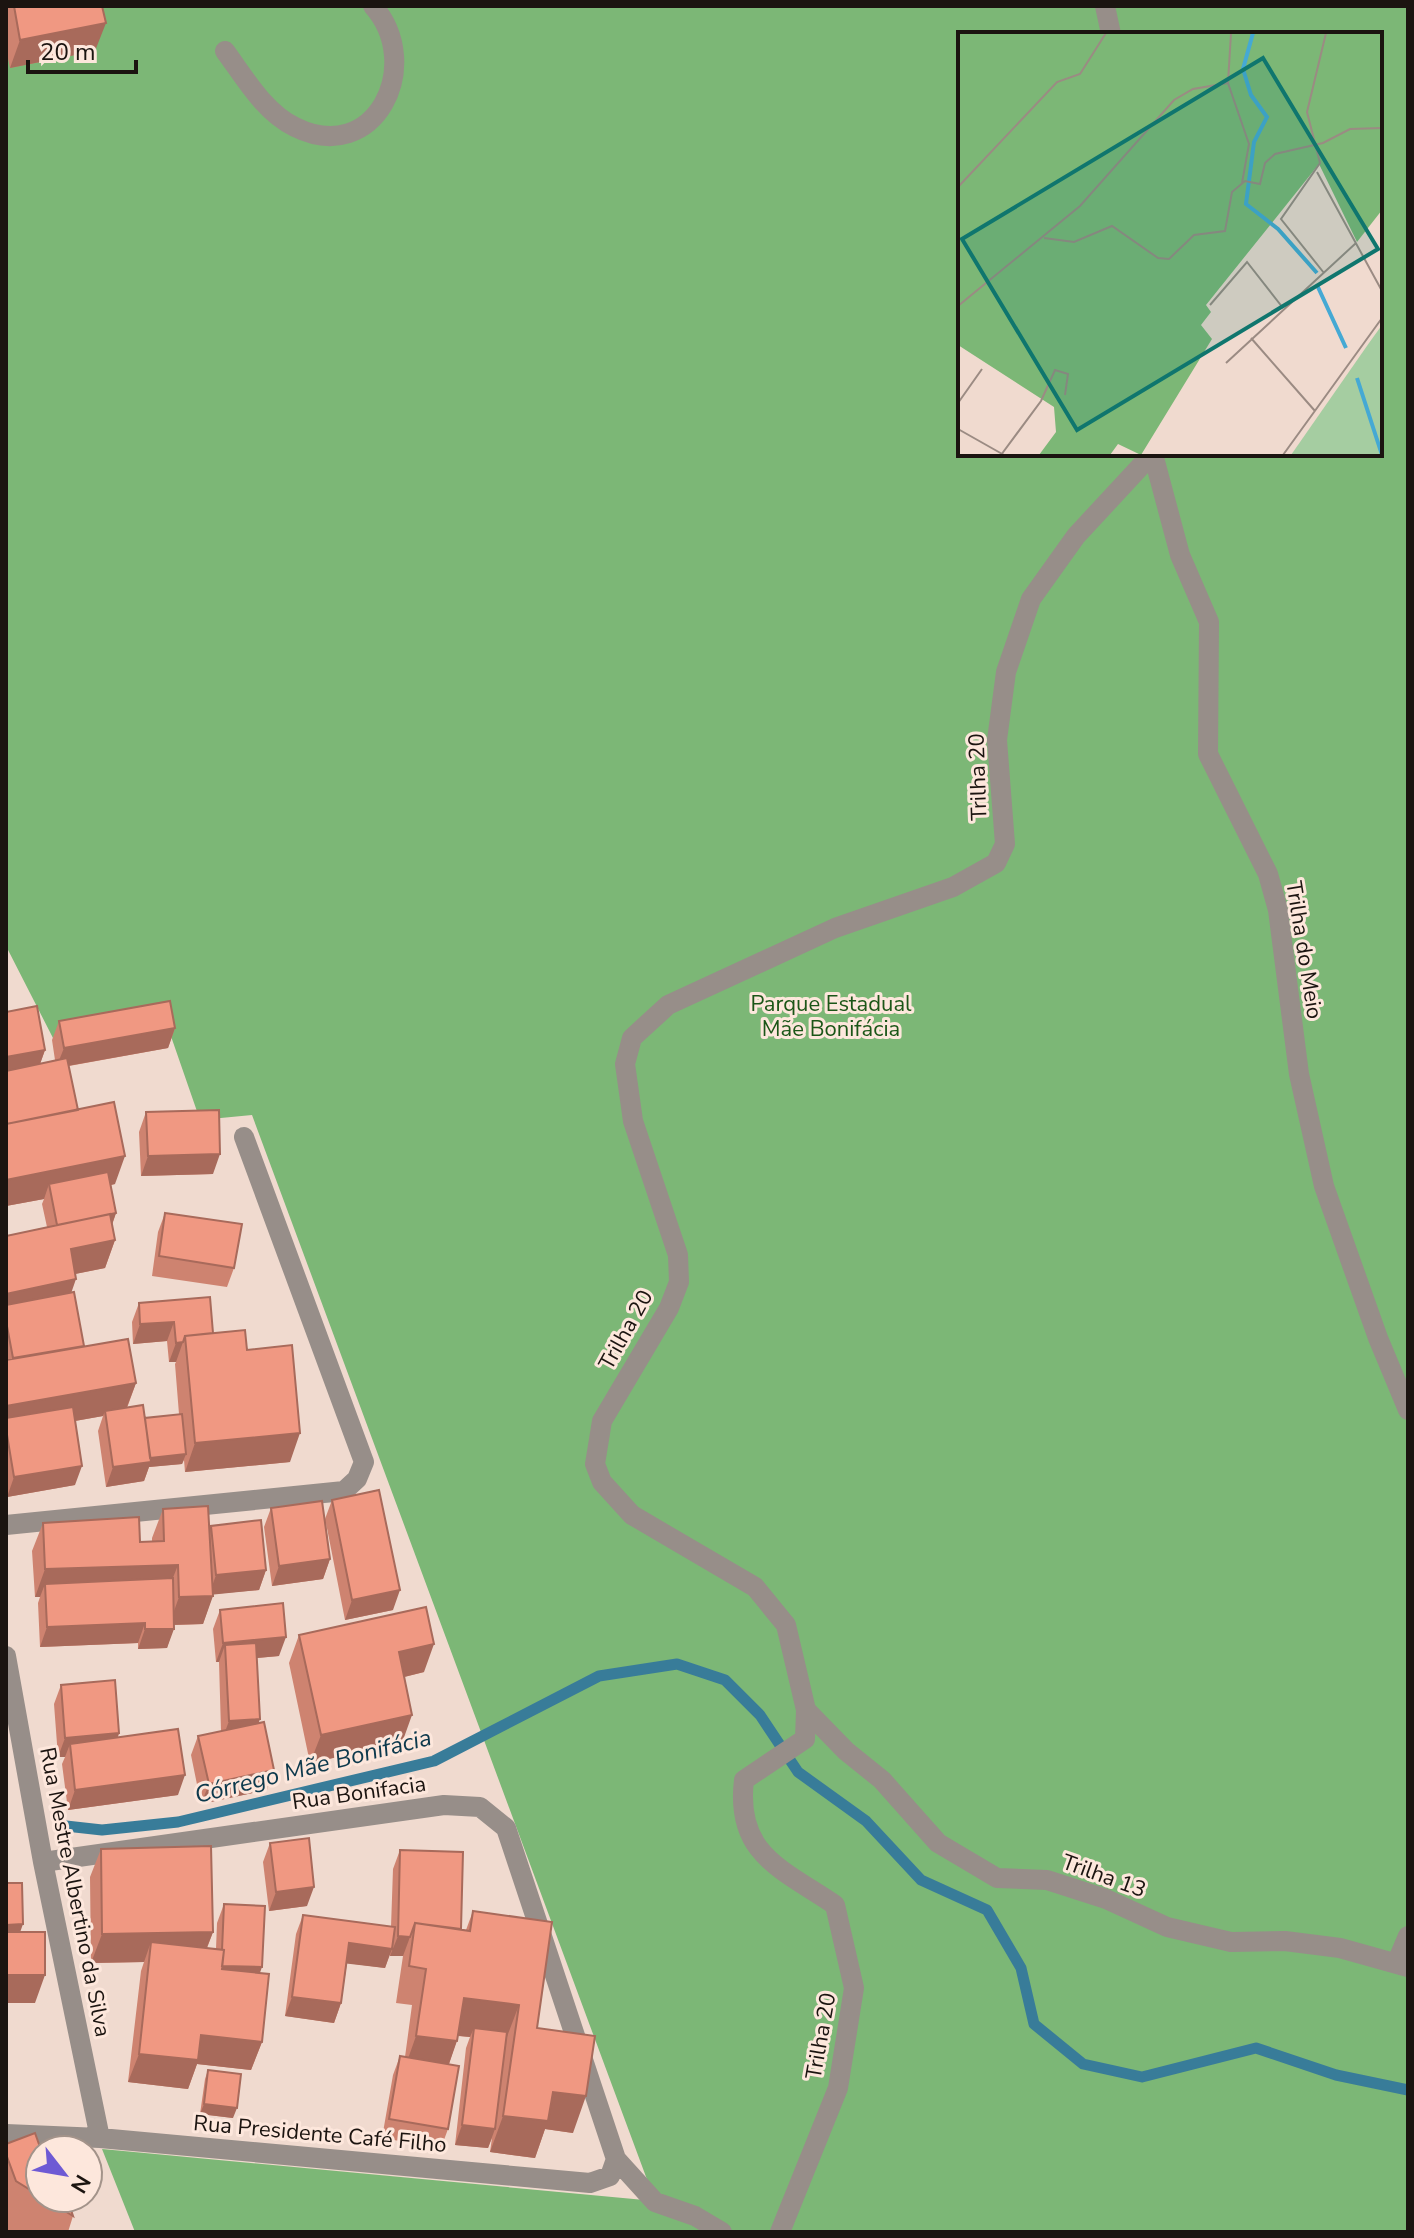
<svg xmlns="http://www.w3.org/2000/svg" width="1414" height="2238" viewBox="0 0 1414 2238" font-family="'Nunito Sans',sans-serif">
<rect width="100%" height="100%" fill="#f0dacf"/>
<!-- forest -->
<path fill="#7cb776" fill-rule="evenodd" d="M6,6h1402v2226h-1273l-33,-83 553,52 -403,-1086 -52,5 -35,-101 -112,19 -47,-92zM960,34h420v420h-420z"/>
<g fill="none" stroke-linecap="round" stroke-linejoin="round">
<!-- stream -->
<path stroke="#387c99" stroke-width="11" d="M66,1826l36,4 76,-8 256,-61 165,-85 78,-12 48,16 35,35 38,57 68,49 55,59 66,30 34,58 13,56 49,40 59,13 114,-29 80,27 72,15"/>
<!-- minor -->
<path stroke="#978e89" stroke-width="20" d="M1105,6l6,28
M225,51c20,27 39,61 70,76 80,40 130,-62 78,-121
M1153,454l27,101 29,67 -1,132 60,120 10,36 21,164 25,112 54,152 30,72
M6,1525l338,-34 13,-12 7,-17 -120,-325
M6,1656l37,206 57,276
M806,1710l40,41 36,29 56,63 59,35 50,2 59,19 61,28 64,15 54,-1 55,7 68,19
M43,1862l401,-57 36,2 26,21 110,331 39,43 40,14 27,16
M1397,1962l11,-26
M6,2134l94,4 490,45 20,-7 6,-17
M780,2232l58,-144 16,-100 -19,-83c-53,-36 -100,-51 -91,-125l61,-41 1,-29 -20,-85 -31,-38 -123,-72 -30,-33 -7,-18 7,-43 67,-113 10,-26 -1,-27 -45,-134 -8,-57 7,-26 36,-33 167,-77 118,-41 43,-24 9,-19 -8,-104 9,-68 25,-73 45,-63 76,-82"/>
</g>
<!-- wall -->
<path fill="#ce8370" d="M6,6h96l-7,45 -85,17 -4,-19z
M6,1012l39,38 -5,14 15,-4 -3,-20 7,-19 116,7 -7,20 -99,18 9,44 37,74 -4,1 5,28 -4,12 3,15 -10,28 -30,6 -4,18 13,54 52,37 -9,25 18,11 34,-5 -4,-50 1,-2h-7l-2,-21 -34,3 -1,-22 7,-19 74,30 34,17 43,112 -105,10 -1,-12 -2,4 -33,3 -5,14 -38,6 -8,-56 5,-15 -28,5v64l-68,12 -1,-261 41,-9 -5,-23 2,-5 -38,7z
M146,1112l67,62 -72,2 -2,-44z
M165,1213l69,55 -7,19 -75,-11 6,-44z
M332,1500l61,110 -48,10 -19,-97 4,36 -7,20 -51,7 -8,-59 7,-19 54,11z
M163,1509l47,21 1,-4 55,44 -7,20 -46,4 -10,30 -29,1 -7,23 -29,1v-6l-98,4 -2,-44 2,-6h-5l-3,-46 11,-28 97,19h12v-4z
M220,1610l59,46 -22,2 1,65 9,67 -66,14 -10,-49 7,-19 23,-5 -2,-69h-3l-3,-33z
M299,1635l125,37 -20,5 -2,66 -92,20 -21,-100z
M61,1685l58,48 -1,4 60,58 -110,15 -6,-46 3,-7h-7l-4,-53z
M270,1843l37,63 -38,5 -6,-49z
M101,1849l112,83 -6,16 9,1 1,-26 7,-19 36,69 2,69 -11,28 -54,-6 -9,25 -60,-7 13,-111 3,-9 -53,1 -1,-86z
M400,1850l61,79 5,1 7,-19 64,117 36,105 -28,-4 -10,29 -45,-6 2,-14 -4,10 -33,-3 11,-97 4,-11 -12,-1 -9,28 -1,65 -7,19 -59,-10 11,-63 7,-19 5,1 7,-52 -16,-2 7,-47h-13v-3l-5,15 -38,-5 -6,40 -7,20 -49,-7 11,-82 7,-19 88,12 2,-58z
M208,2070l25,48 -33,-4 5,-35z
M6,2144l34,6v48h27l6,18 -5,16h-62z"/>
<!-- shaded-wall -->
<path fill="#a86a5b" d="M106,23l-11,28 -85,17 10,-28z
M175,1028l-7,20 -112,20 8,-20z
M45,1050l-10,28 -29,6v-27z
M220,1154l-7,20 -72,2 7,-20z
M125,1156l-10,28 -63,13 -3,-13 -5,15 -38,7v-26z
M116,1213l-7,20 -52,-8z
M115,1240l-10,28 -45,9 11,-28z
M76,1279l-10,29 -60,12v-26z
M174,1322l-7,19 -34,3 7,-20z
M183,1342l-7,20h-7l7,-19z
M136,1383l-11,29 -20,-1 -2,5 -96,17 -1,-27z
M300,1433l-10,29 -105,10 10,-29z
M186,1454l-4,10 -33,3 -5,14 -38,6 7,-20 37,-9z
M82,1466l-7,19 -68,12 7,-20z
M330,1559l-7,20 -51,7 7,-20z
M178,1565l-11,28 -122,-9 -5,13h-5l10,-28z
M266,1570l-7,20 -50,5 7,-20z
M400,1590l-7,20 -48,10 7,-20z
M213,1596l-10,28 -34,1 10,-28z
M145,1623l-7,20 -98,4 7,-20z
M145,1629h29l-7,19 -29,1z
M286,1637l-7,19 -53,5 -1,-16 -6,17h-3l7,-19z
M434,1644l-10,28 -36,9 11,-29z
M412,1715l-10,28 -92,20 11,-28z
M260,1719l-7,19 -31,2 7,-19z
M119,1733l-7,20 -42,-9 -5,13h-7l7,-19z
M274,1770l-7,20 -66,14 8,-20z
M185,1775l-7,20 -110,15 7,-20z
M314,1887l-7,19 -38,5 7,-19z
M23,1924l-7,20h-10v-19z
M213,1932l-11,28 -51,-18 -7,20 -53,1 11,-29z
M398,1936l12,1 -7,19h-13z
M349,1943l43,6 -7,19 -43,-5z
M221,1966l41,1 -7,20 -41,-2z
M6,1975h39l-10,28h-29z
M292,1997l49,6 -7,20 -49,-7z
M464,1998l55,7 -14,37 -31,-14 -4,9 -19,-2z
M201,2035l61,7 -11,28 -54,-6 -9,25 -60,-7 11,-28z
M416,2036l41,5 -13,37 -41,-5z
M553,2092l33,4 -13,37 -28,-4 -10,29 -45,-6 13,-36z
M204,2104l33,4 -4,10 -33,-4z
M462,2125l33,4 -7,19 -33,-3z"/>
<!-- building -->
<path fill="#f09882" stroke="#a86a5b" stroke-width="2" d="M14,6h88l4,17 -86,17z
M170,1001l5,27 -111,20 -5,-27z
M37,1006l8,44 -39,7v-45z
M67,1058l11,52 -72,14v-53z
M114,1102l11,54 -119,24v-56z
M219,1110l1,44 -72,2 -2,-44z
M108,1172l8,41 -59,12 -8,-41z
M165,1213l77,11 -8,44 -75,-12z
M110,1214l5,26 -44,9 5,30 -70,15v-58z
M74,1292l10,54 -71,12 -7,-37v-16z
M210,1297l3,36 -28,3 -2,6 -7,1 -2,-21 -34,2 -1,-21z
M245,1330l2,20 45,-5 8,88 -105,10 -10,-107z
M128,1339l8,44 -130,23v-46z
M143,1405l8,57 -38,5 -8,-56z
M73,1407l9,59 -68,11 -8,-48v-11z
M182,1414l4,40 -36,4 -5,-40z
M379,1490l21,100 -48,10 -20,-100z
M322,1501l8,58 -51,7 -8,-58z
M208,1506l5,90 -34,1 -1,-32 -133,4 -2,-46 96,-6 1,25 24,-1 -1,-32z
M261,1520l5,50 -50,5 -5,-49z
M173,1578l1,51h-29v-6l-98,4 -2,-43z
M283,1603l3,34 -63,6 -3,-33z
M426,1607l8,37 -35,8 13,63 -91,20 -22,-100z
M256,1643l4,76 -31,2 -4,-76z
M115,1680l4,53 -54,5 -4,-53z
M264,1722l10,48 -65,14 -11,-48z
M178,1729l7,46 -110,15 -5,-46z
M309,1838l5,49 -38,5 -6,-49z
M211,1846l2,86 -111,2 -1,-85z
M400,1850l63,2 -2,77 -46,-6 -5,14 -12,-1z
M6,1883h16l1,41 -17,1z
M224,1904l41,2 -3,61 -40,-1 2,-16h-2z
M473,1911l79,11 -15,106 58,8 -9,60 -33,-4 -5,29 -45,-5 16,-111 -55,-7 -7,43 -41,-5 10,-67 -17,-3 6,-43 55,8z
M303,1915l92,12 -3,22 -43,-6 -8,60 -49,-6z
M6,1932h39v43h-39z
M151,1942l73,8 -2,19 47,5 -7,68 -61,-7 -3,25 -59,-6z
M474,2028l33,4 -12,97 -33,-4z
M400,2056l59,10 -11,63 -59,-10z
M208,2070l33,4 -4,34 -33,-4z
M35,2133l6,17h-1v46l-24,-15 -10,-27v-10z
M44,2198h23l6,18z"/>
<g text-anchor="middle" dominant-baseline="central" stroke-width="6" stroke-linejoin="round" paint-order="stroke">
<!-- street labels -->
<g font-size="22" fill="#1b1410" stroke="#fde7dc">
<text transform="translate(978 777) rotate(-92)">Trilha 20</text>
<text transform="translate(1304 950) rotate(81)">Trilha do Meio</text>
<text transform="translate(626 1330) rotate(-61)">Trilha 20</text>
<text transform="translate(359 1793) rotate(-8)">Rua Bonifacia</text>
<text transform="translate(1104 1876) rotate(20)">Trilha 13</text>
<text transform="translate(75 1892) rotate(79)">Rua Mestre Albertino da Silva</text>
<text transform="translate(821 2036) rotate(-80)">Trilha 20</text>
<text transform="translate(320 2134) rotate(5)">Rua Presidente Café Filho</text>
</g>
<!-- park labels -->
<g font-size="22" fill="#1b5617" stroke="#fde7dc">
<text x="831" y="1004">Parque Estadual<tspan x="831" dy="25">Mãe Bonifácia</tspan></text>
</g>
<!-- water labels -->
<g font-size="24" font-style="italic" fill="#0d394c" stroke="#fde7dc">
<text transform="translate(313 1766) rotate(-14)">Córrego Mãe Bonifácia</text>
</g>
</g>
<!-- overview -->
<g transform="translate(958 32)">
<rect width="424" height="424" fill="#f0dacf"/>
<path d="M424,293v130h-91l78,-112z" fill="#a5cda1"/>
<path d="M0,1h424v177l-25,32 -38,-78 -113,141 5,7 -10,13 11,14 -71,116 -23,-11 -8,11h-71l17,-23 -2,-25 -96,-62z" fill="#7cb776"/>
<path fill="none" stroke="#45a9d4" stroke-width="4" d="M295,1l-10,36 8,26 16,22 -13,25 -8,62 32,25 39,44M359,253l29,63M399,346l25,77"/>
<path fill="none" stroke="#9b8b83" stroke-width="2" d="M273,1l-3,50 21,61 -7,39M359,140l65,119M0,155l99,-105 23,-8 26,-41M86,206l30,4 38,-16 46,32 11,1 25,-24 31,-4 7,-39 13,-11 15,3 5,-21 10,-9 48,-11 27,-14 32,-1M366,241l-43,-54 39,-56 -13,-51 19,-79M252,273l37,-43 36,46M0,274l122,-100 94,-106 19,-11 35,-6M293,306l64,73M268,331l130,-120M0,371l24,-34M0,397l46,26M43,423l40,-54 14,-31 13,4 -3,21M325,423l99,-137"/>
<path fill="#0f766e" fill-opacity="0.15" stroke="#0f766e" stroke-width="4" d="M305,26l115,191 -301,181 -115,-191z"/>
<rect width="424" height="424" fill="none" stroke="#1b1410" stroke-width="4"/>
</g>
<!-- border -->
<rect width="1414" height="2238" fill="none" stroke="#1b1410" stroke-width="16"/>
<!-- north arrow -->
<g transform="translate(64 2174) rotate(121)"><circle r="38" fill="#fde7dc" stroke="#a3938a" stroke-width="2"/>
<path d="M0-6L14 30L0 20L-14 30Z" fill="#6e5ad4"/>
<text y="-12" font-size="22" font-weight="bold" text-anchor="middle" fill="#1b1410">N</text>
</g>
<!-- scale -->
<path d="M28 60v12h108v-12" fill="none" stroke="#1b1410" stroke-width="4"/>
<text x="40" y="60" font-size="24" fill="#1b1410" stroke="#fde7dc" stroke-width="6" paint-order="stroke">20 m</text>
</svg>
